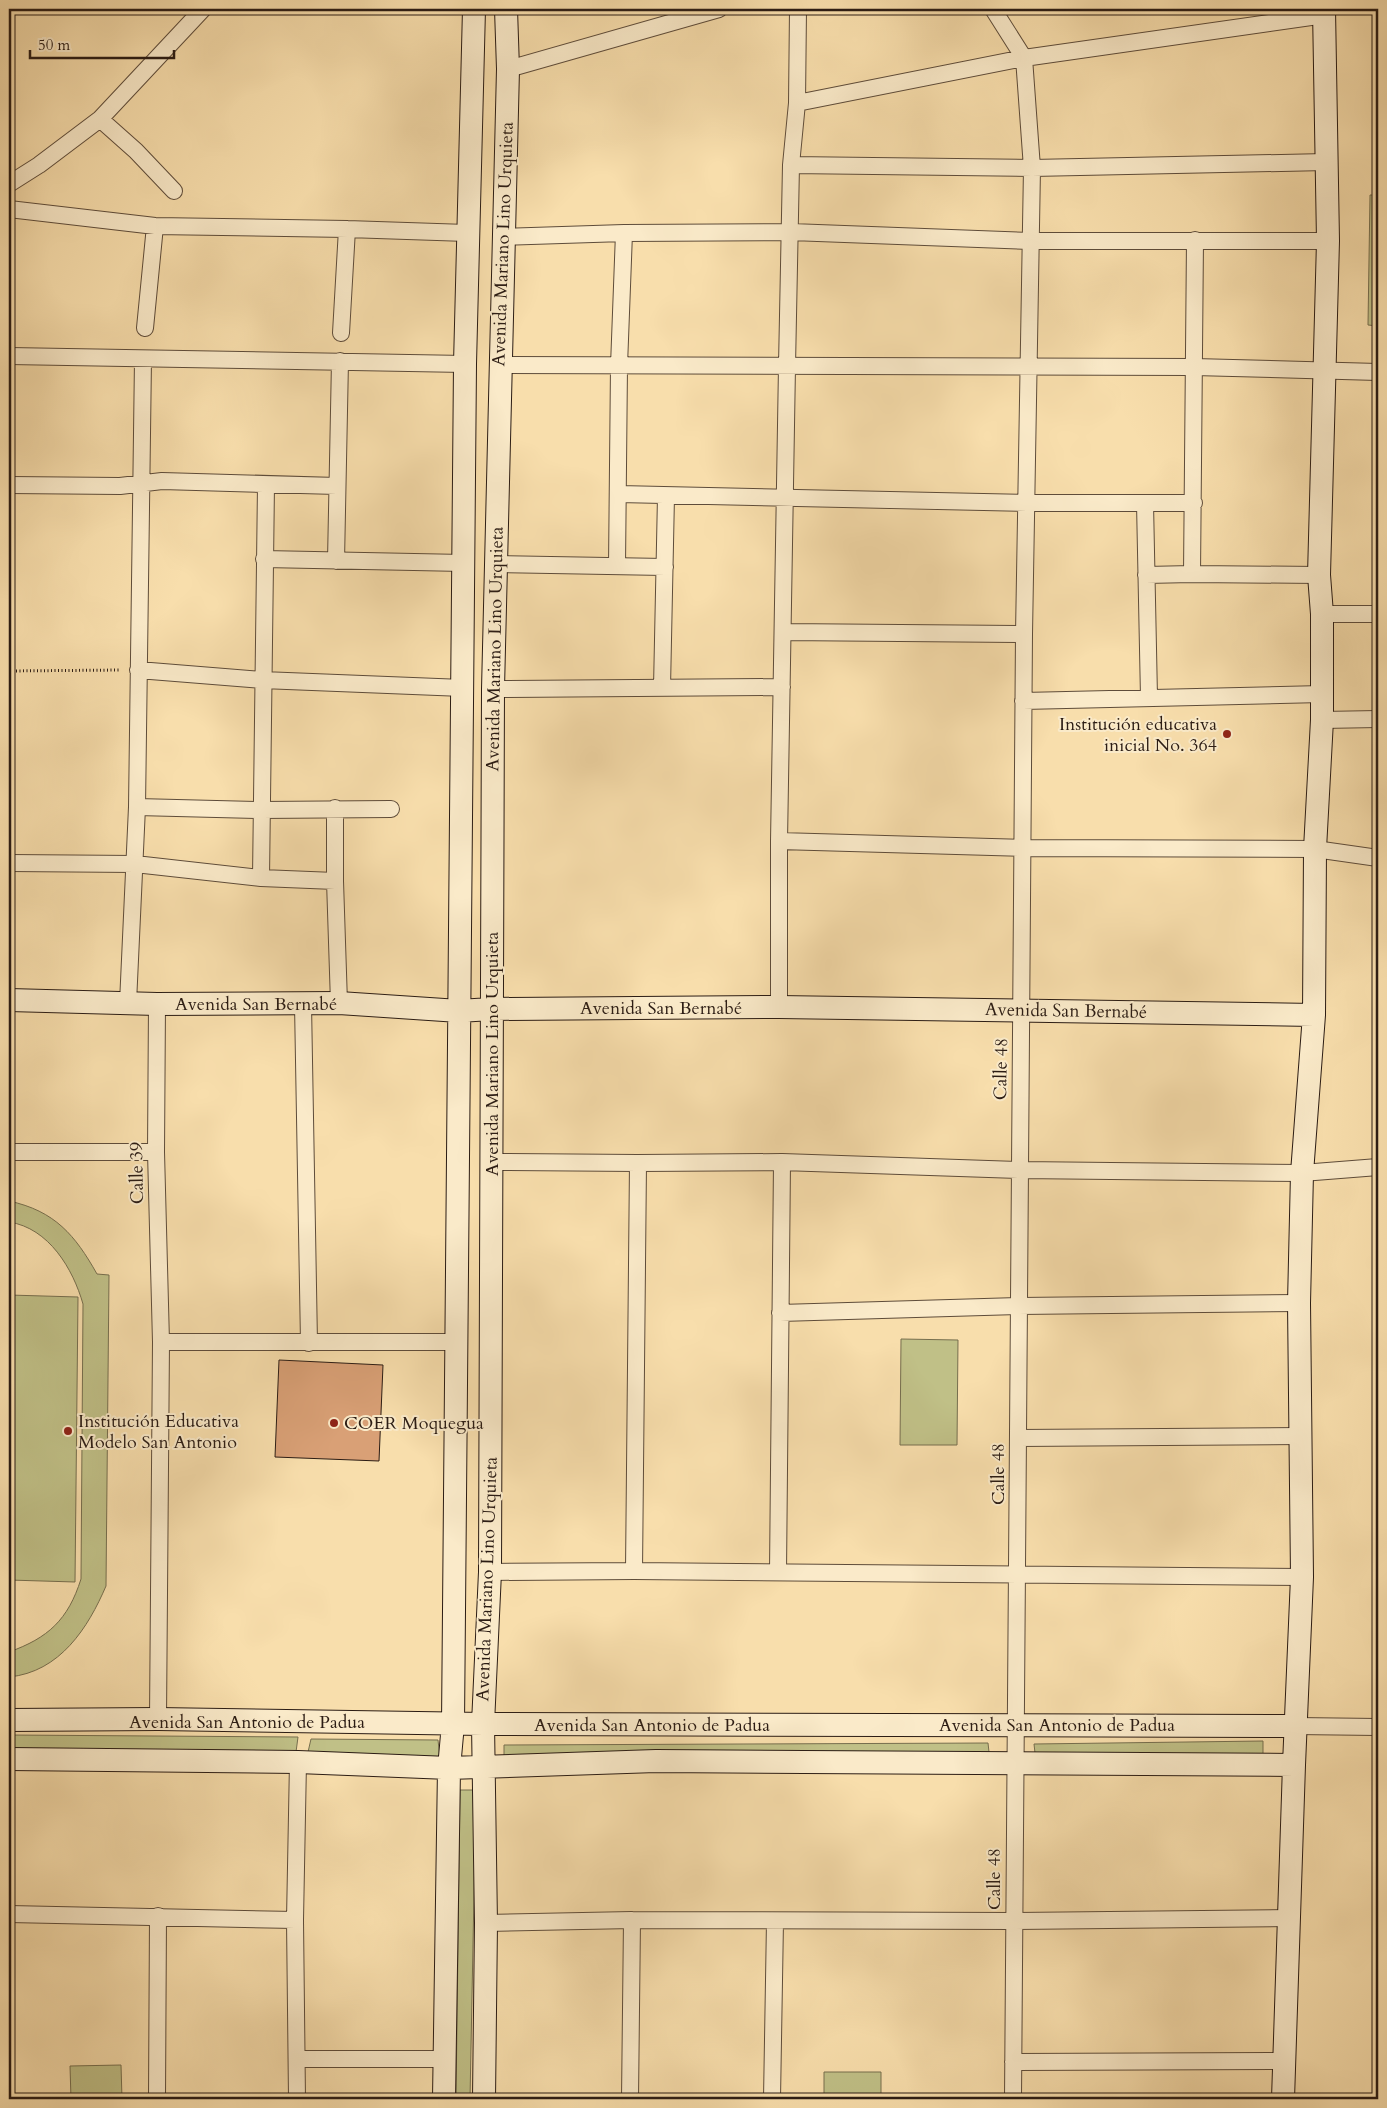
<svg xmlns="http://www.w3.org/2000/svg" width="1387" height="2108" viewBox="0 0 1387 2108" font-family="Cardo,serif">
<rect width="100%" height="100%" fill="#f8deac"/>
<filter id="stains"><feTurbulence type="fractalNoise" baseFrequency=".004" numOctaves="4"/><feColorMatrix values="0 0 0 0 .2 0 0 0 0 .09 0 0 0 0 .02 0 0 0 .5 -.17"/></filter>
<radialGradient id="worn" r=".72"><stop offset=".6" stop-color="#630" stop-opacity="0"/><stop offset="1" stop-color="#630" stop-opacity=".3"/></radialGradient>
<!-- green -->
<path fill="#c0c087" stroke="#766e4e" d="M1370,195h8v131l-10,-1z
M9,1201c46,10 66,34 88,73l12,1 -3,311c-18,42 -46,86 -97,91v-25c39,-14 59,-32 72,-73l2,-275c-10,-35 -34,-76 -74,-82z
M9,1295l69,2 -3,285 -66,-2z
M901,1339l57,1 -1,105h-57z
M9,1735l289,2 -2,15 -287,-3z
M311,1739l127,1 2,18 -132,-6z
M1263,1741v13l-228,-1 -1,-9z
M988,1743l1,9 -485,5v-12z
M460,1790h16l-6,309h-14z
M121,2065l1,34h-51l-1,-33z
M824,2072h57v27h-57z"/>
<!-- building -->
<path fill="#d9a076" stroke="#2b1c14" d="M279,1360l104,5 -4,96 -104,-4z"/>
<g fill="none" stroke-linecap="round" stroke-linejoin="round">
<defs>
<path id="street" d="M993,9l31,49 8,110 -8,466 -11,1465
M508,69l211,-60
M797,103l227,-45 301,-43
M100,119l36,32 38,40
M791,165l241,3 294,-6
M9,184l30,-19 61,-46 103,-110
M9,209l146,17 192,3 120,4
M504,237l120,-4 167,-1 239,9h298
M145,328l10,-102
M341,333l6,-104
M9,356l456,8
M499,365l695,2 184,5
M9,485l111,1 42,-5 175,5
M619,494l408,9h167
M1145,503l4,194
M264,559l200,4
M336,561l4,-200
M497,564l168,3
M617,566l2,-200 5,-133
M1192,574l3,-334
M1146,575l46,-1 127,1
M1322,614h56
M783,632l241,2
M138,670l124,10 201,8
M662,688l4,-192
M493,689l289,-2
M1023,701l299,-7
M1322,720l56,-1
M137,807l124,3 130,-1
M335,808v73l4,122
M779,841l244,7 292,1 63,9
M9,863l126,1 126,14 74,3
M261,878l5,-393
M128,1003l9,-196 6,-448
M157,1004l-1,148 5,190 -3,377
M303,1004l6,339
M779,1007v-166l8,-475 4,-201 6,-62 1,-94
M9,1152h147
M493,1162l145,1 144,-1 238,8 282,3 76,-6
M780,1313l239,-7 280,-3
M161,1342h295
M1018,1438l282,-2
M634,1571l4,-408
M490,1572l144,-1 668,6
M778,1572l4,-410
M1295,1726l83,1
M9,1914l286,6
M486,1923l146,-3 382,1 276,-3
M298,2059h147
M1013,2062l271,-1
M157,2099l1,-183
M297,2099l-2,-179 3,-158
M630,2099l2,-179
M772,2099l3,-178"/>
<path id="secondary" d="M9,1000l148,4 182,-1 120,8 32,-2 288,-2 535,8
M9,1720l149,-1 325,5 812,2
M9,1759l289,3 151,6 207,-7 638,4
M444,2099l5,-331 4,-44 12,-1360 9,-355
M484,2099l2,-176 -3,-199 7,-152 3,-883 15,-620 -2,-60
M1283,2099l11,-334 8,-188 -3,-274 3,-130 12,-158 1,-166 7,-129v-106l-3,-39 9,-334 -4,-232"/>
</defs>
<!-- street casing -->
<use href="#street" stroke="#5e4c3a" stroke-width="18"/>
<!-- secondary casing -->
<use href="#secondary" stroke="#2b1c14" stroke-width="24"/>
<!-- path -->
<path stroke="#2b1c14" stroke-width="3" stroke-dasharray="1 2.5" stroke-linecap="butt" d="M9,671l112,-1"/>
<!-- street -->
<use href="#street" stroke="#faeac9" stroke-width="16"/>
<!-- secondary -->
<use href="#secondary" stroke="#faeac9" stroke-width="22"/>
</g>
<!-- markers -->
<g fill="#8f2418" stroke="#faeac9" stroke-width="2">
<circle cx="1227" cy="734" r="5"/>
<circle cx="334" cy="1423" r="5"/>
<circle cx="68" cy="1431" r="5"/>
</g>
<g text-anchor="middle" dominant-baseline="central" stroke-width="4" stroke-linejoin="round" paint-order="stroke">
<!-- street labels -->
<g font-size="18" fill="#2b1c14" stroke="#faeac9">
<text transform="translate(503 244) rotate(-88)">Avenida Mariano Lino Urquieta</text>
<text transform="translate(495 649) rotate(-89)">Avenida Mariano Lino Urquieta</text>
<text x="256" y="1004">Avenida San Bernabé</text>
<text x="661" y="1008">Avenida San Bernabé</text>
<text transform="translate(1066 1011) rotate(1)">Avenida San Bernabé</text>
<text transform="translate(492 1054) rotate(-90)">Avenida Mariano Lino Urquieta</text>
<text transform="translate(1001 1069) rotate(-89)">Calle 48</text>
<text transform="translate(137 1173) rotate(-91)">Calle 39</text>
<text transform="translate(998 1474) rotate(-90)">Calle 48</text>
<text transform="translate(487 1579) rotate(-88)">Avenida Mariano Lino Urquieta</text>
<text x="247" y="1722">Avenida San Antonio de Padua</text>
<text x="652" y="1725">Avenida San Antonio de Padua</text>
<text x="1057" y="1725">Avenida San Antonio de Padua</text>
<text transform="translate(994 1879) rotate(-90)">Calle 48</text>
</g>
<!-- poi labels -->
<g font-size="18" fill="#2b1c14" stroke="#faeac9" text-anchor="start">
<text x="1217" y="724" text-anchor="end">Institución educativa<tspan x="1217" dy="21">inicial No. 364</tspan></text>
<text x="78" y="1421">Institución Educativa<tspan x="78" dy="21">Modelo San Antonio</tspan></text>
<text x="344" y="1423">COER Moquegua</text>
</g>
</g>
<!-- margin -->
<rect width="1387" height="2108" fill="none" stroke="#f8deac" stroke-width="30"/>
<rect x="10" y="10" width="1367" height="2088" fill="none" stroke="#2b1c14" stroke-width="2.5"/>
<rect x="15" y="15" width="1357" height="2078" fill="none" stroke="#2b1c14"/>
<!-- scale -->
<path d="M30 50v8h144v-8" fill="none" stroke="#2b1c14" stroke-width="2.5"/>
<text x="38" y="50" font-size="15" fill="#2b1c14" stroke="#faeac9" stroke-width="4" paint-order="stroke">50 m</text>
<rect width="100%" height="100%" filter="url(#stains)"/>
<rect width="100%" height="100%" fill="url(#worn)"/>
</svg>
